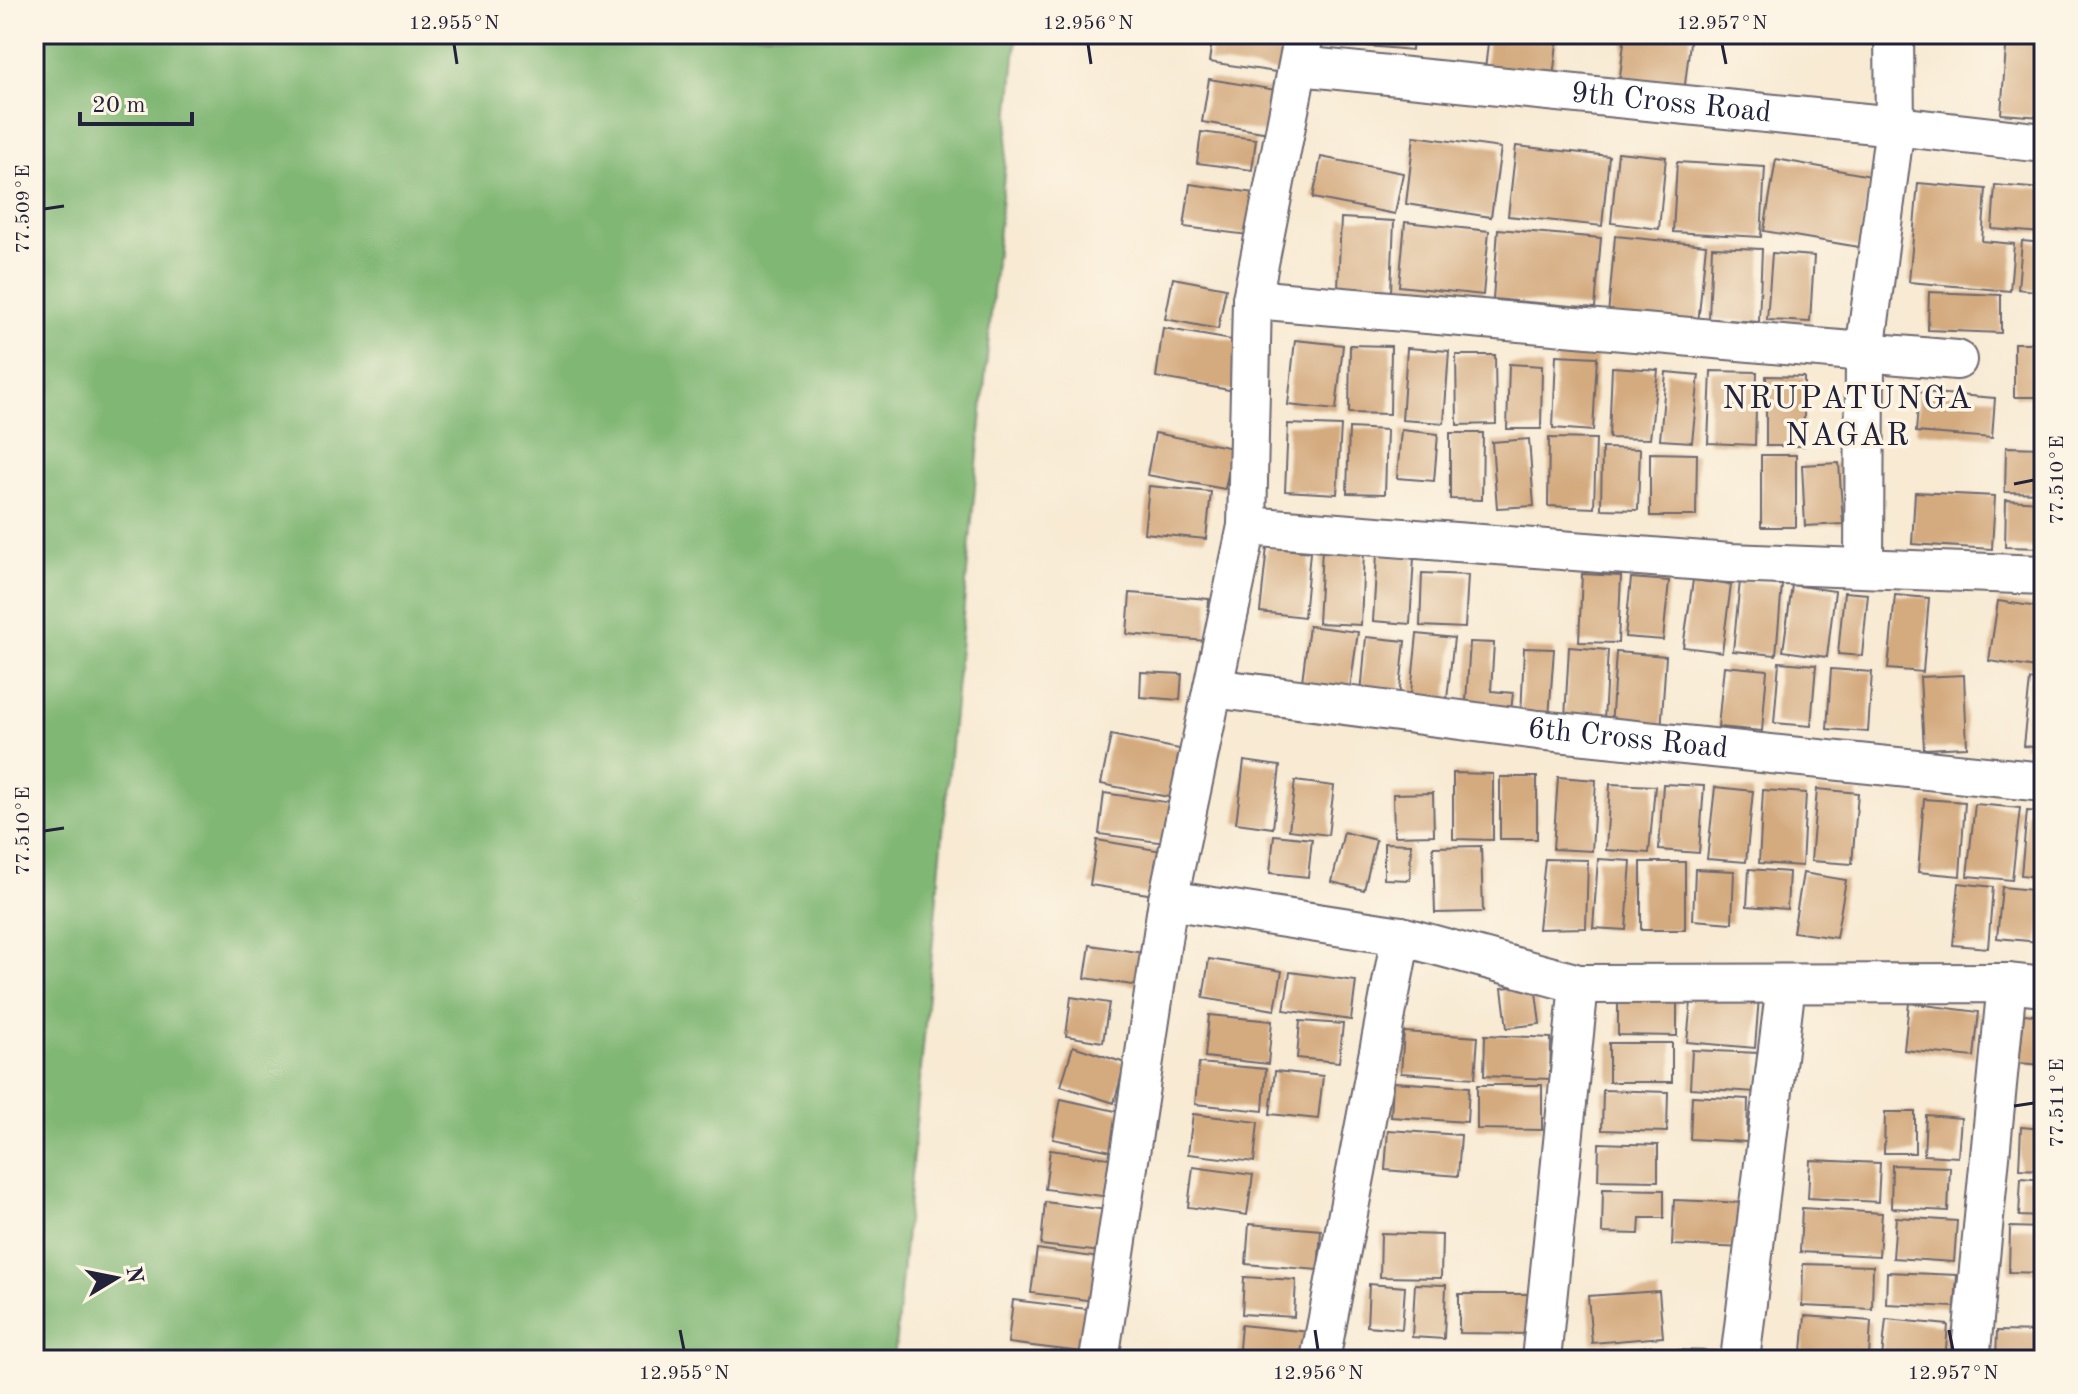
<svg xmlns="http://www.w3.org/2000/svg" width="2078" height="1394" viewBox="0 0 2078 1394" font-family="'Old Standard TT',serif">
<rect width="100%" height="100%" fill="#fcf5e5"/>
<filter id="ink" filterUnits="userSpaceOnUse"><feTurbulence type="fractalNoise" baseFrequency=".0125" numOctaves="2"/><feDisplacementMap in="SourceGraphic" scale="16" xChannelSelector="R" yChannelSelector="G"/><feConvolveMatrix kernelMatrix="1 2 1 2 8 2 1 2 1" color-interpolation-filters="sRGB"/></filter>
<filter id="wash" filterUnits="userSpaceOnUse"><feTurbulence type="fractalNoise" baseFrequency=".006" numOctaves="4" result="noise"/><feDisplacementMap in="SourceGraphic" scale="32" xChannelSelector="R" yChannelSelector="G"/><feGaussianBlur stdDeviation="1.8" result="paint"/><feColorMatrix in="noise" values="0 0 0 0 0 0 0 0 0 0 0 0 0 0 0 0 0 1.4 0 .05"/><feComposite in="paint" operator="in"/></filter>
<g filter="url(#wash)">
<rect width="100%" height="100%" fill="#f8ead3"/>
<!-- forest -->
<path fill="#81b774" stroke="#526c58" stroke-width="2" d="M34,34h983l-123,1326h-860z"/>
<g id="blocks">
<!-- building -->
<path fill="#d4aa7f" d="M1213,34h75l-5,39 -74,-11z
M1347,34h66l-1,16 -66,-6z
M1489,34h69l-6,53 -68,-8z
M1625,34h66l-7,59 -65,-8z
M2007,35l37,3v79l-43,-3z
M1209,79l67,11 -7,43 -67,-11z
M1201,132l55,7 -4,31 -55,-7z
M1414,136l87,12 -10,69 -85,-13z
M1516,146l93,10 -7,70 -94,-10z
M1618,152l48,5 -7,72 -48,-6z
M1321,157l82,16 -8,41 -82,-16z
M1776,159l95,17 -12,71 -95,-16z
M1677,162l88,5 -4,70 -88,-5z
M1918,183l68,6 -4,52 32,3 -4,47 -101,-9z
M1190,184l72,10 -6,42 -72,-9z
M1995,185l49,4v44l-52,-4z
M1341,218l53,3 -3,70 -53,-3z
M1405,222l84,9 -6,64 -84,-9z
M1498,229l103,9 -6,70 -102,-9z
M1615,236l91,9 -8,79 -90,-9z
M2022,241l22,2v49l-26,-3z
M1712,247l50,2 -3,73 -50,-3z
M1772,253l42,3 -4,66 -43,-2z
M1173,278l53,10 -8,41 -53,-10z
M1929,292l72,3v38l-73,-3z
M1163,328l80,14 -8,49 -79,-14z
M1295,340l48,5 -7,65 -48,-5z
M2014,343h30v54h-30z
M1350,345l41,1 -1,68 -41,-1z
M1407,348l42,3 -5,72 -42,-3z
M1456,355h39l1,69 -39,1z
M1556,355l41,2 -4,74 -40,-3z
M1509,364l33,2 -1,63h-34z
M1612,367l46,3 -8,69 -41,-1z
M1711,371l46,1 -2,73 -47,-2z
M1666,372l33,3 -7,67 -32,-2z
M1766,376l38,1v69h-38z
M1919,392l76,6 -3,40 -76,-6z
M1288,424l53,2 -4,68 -52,-3z
M1349,428l38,2 -2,64 -38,-1z
M1401,430l37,4 -4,47 -37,-3z
M1155,433l78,15 -8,41 -78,-14z
M1450,433h33l-1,67 -32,-1z
M1549,438l47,1 -2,69 -46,-2z
M1529,439l5,67 -37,2 -5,-66z
M2006,447l38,1v45l-39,-1z
M1602,448l38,1 -2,61 -37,-1z
M1650,453l47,1 -1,62h-46z
M1761,455h35v72h-35z
M1839,463l4,61 -38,2 -3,-61z
M1149,486l62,6 -5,47 -62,-6z
M1915,492l80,4 -3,53 -80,-5z
M2006,500l38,2v46l-39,-1z
M1267,547l43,5 -6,65 -44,-5z
M1322,549l42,2 -3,74 -43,-2z
M1377,554l37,3 -4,67 -37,-3z
M1422,573l46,2 -3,53 -45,-2z
M1582,574l39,2 -3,67 -39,-1z
M1631,578l38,3 -6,59 -38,-3z
M1693,580l38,5 -9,67 -39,-5z
M1740,581l42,4 -6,70 -43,-4z
M1792,585l43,6 -8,66 -44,-6z
M1844,592l24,2 -6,62 -24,-2z
M1130,593l79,6 -3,42 -79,-7z
M1895,595l34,3 -6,74 -35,-3z
M1998,601l46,7 -7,60 -48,-7z
M1309,626l49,6 -9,64 -48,-7z
M1417,634l37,4 -9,78 -36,-4z
M1366,637l39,4 -6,57 -38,-4z
M1470,642l24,1 -3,48 22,2 -3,27 -45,-4z
M1569,647l39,3 -4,71 -39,-3z
M1524,648l30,1 -5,69 -28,-1z
M1616,652l50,4 -5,76 -50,-4z
M1779,662l37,3 -5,61 -37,-3z
M1724,666l43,4 -5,61 -44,-4z
M1831,669l41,3 -4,60 -41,-3z
M1141,672l41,2 -2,26 -40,-3z
M1964,675l3,72 -43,2 -4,-72z
M2030,680l14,2v66l-21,-2z
M1111,735l78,16 -10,48 -78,-15z
M1244,761l36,5 -7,62 -37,-5z
M1453,773l40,1v66l-40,-1z
M1500,777h37v62h-37z
M1558,777l38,3 -4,71 -39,-2z
M1295,781l39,5 -6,49 -39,-5z
M1610,784l45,2 -6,67 -43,-3z
M1663,784l41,2 -5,67 -40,-3z
M1715,787l38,4 -7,71 -39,-3z
M1817,789l41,4 -6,71 -41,-3z
M1763,790l43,3 -4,73 -43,-3z
M1104,793l75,11 -6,40 -74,-10z
M1433,793l1,42 -40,1 -1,-42z
M1924,799l41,3 -5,74 -42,-4z
M1975,804l45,4 -8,72 -45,-4z
M2027,811l17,1v66l-23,-3z
M1344,832l32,8 -12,50 -32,-8z
M1274,835l38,4 -4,38 -38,-4z
M1097,840l71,12 -7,44 -71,-11z
M1384,843l27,1 -1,36 -26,-1z
M1481,846l2,66 -48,1 -2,-66z
M1545,859l43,1 -2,68 -48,1z
M1598,859l33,2 -5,69 -33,-2z
M1641,862h44v68h-44z
M1695,869l39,2 -2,52 -39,-3z
M1749,869l40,3 -2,37 -40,-3z
M1803,873l43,7 -10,58 -43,-6z
M1959,883l34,4 -5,61 -35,-3z
M2002,887l42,4 -5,51 -42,-4z
M1090,945l61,9 -5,33 -61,-9z
M1209,959l73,12 -7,39 -72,-12z
M1290,972l66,9 -5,39 -67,-10z
M1535,984l5,40 -33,4 -5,-40z
M1692,991l67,6 -4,51 -68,-6z
M1618,994h59v42l-59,-1z
M1071,997l38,6 -6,39 -37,-6z
M1909,1003l70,9 -5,45 -70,-7z
M2024,1014l20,2v49l-25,-2z
M1209,1015l63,6 -4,43 -63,-7z
M1300,1021l43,3 -4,38 -42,-4z
M1404,1032l74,5 -3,41 -74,-5z
M1485,1035l66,3 -1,41 -66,-3z
M1609,1043h63v39h-63z
M1073,1046l52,17 -11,40 -53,-17z
M1692,1050l67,3 -2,39 -67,-4z
M1199,1063l67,6 -3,42 -68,-7z
M1275,1071l48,5 -5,43 -48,-5z
M1393,1082l76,5 -2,35 -76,-5z
M1477,1085h65v45l-65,-1z
M1603,1090l65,2 -1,40 -65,-2z
M1692,1096l56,3 -1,43 -57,-3z
M1061,1099l68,15 -8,39 -68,-14z
M1885,1112h30v41h-31z
M1193,1114l65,8 -4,40 -66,-8z
M1926,1115l35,3 -3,39 -34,-2z
M2021,1127l23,2v41l-25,-1z
M1388,1130l73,5 -3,41 -73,-6z
M1599,1143l59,2v36l-60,-1z
M1050,1150l74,10 -6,38 -73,-9z
M1810,1160l70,3 -2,39 -70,-4z
M1892,1165l58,2 -2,44 -57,-3z
M1193,1167l60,8 -6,40 -59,-8z
M2021,1178l23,2v37l-25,-1z
M1603,1189l61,1v28h-24l-1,16 -37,-1z
M1674,1200l74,3 -2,45 -74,-3z
M1045,1202l70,9 -5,42 -69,-8z
M1802,1208l80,5 -3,43 -79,-4z
M1896,1217l61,4 -3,41 -61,-4z
M1249,1224l72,6 -3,40 -72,-6z
M2010,1227l34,1v27h-3v18l-32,-1z
M1381,1233l61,2 -1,43 -61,-1z
M1037,1249l70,10 -5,43 -71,-9z
M1803,1264l70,2 -1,43 -70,-3z
M1887,1272l70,3 -2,32 -69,-3z
M1244,1277l52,3 -2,37 -52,-3z
M1369,1284l36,3 -3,42 -35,-3z
M1415,1284l31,1 -2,54 -32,-2z
M1659,1291l4,46 -71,6 -4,-47z
M1459,1294h73v40l-73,-1z
M1013,1300l83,10 -6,43 -82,-10z
M1805,1316l66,5 -2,35 -67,-5z
M1886,1319l62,6 -3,35 -63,-2z
M1241,1325l68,7 -3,28h-68z
M1997,1331l47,1v28h-48z
M1651,1346l1,14h-70v-5z
M1667,1350l50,1v9h-51z"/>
</g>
</g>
<g filter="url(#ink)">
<use href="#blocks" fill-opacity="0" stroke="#6d6870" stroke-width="2"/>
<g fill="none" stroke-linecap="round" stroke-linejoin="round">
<defs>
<g id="minor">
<path id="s1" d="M1299,66l596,60 149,17"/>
<path d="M1252,299l705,61"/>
<path d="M1247,526l5,-227 52,-265"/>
<path d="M1864,568l1,-216 30,-226 -1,-92"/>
<path id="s2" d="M1213,688l325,42 506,52"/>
<path d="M1168,900l233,36 178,48 428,-1 37,4"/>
<path d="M1099,1360l69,-460 79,-374 483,37 314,12"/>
<path d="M1320,1360l81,-424"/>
<path d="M1541,1360l38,-376"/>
<path d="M1740,1360l46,-376"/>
<path d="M1970,1360l37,-377"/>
</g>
</defs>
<!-- minor casing -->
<use href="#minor" stroke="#6d6870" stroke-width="42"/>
<!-- minor -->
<use href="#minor" stroke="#fff" stroke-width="38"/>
</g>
</g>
<!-- ticks -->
<path fill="none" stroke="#22223b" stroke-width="3" d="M454,44l3,20M1088,44l3,20M1722,44l4,20M44,209l20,-3M2014,484l20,-4M44,831l20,-3M2014,1106l20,-3M680,1330l4,20M1315,1330l3,20M1949,1330l4,20"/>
<g text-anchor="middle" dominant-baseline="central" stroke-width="7" stroke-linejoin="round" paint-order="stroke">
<!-- street labels -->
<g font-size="30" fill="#22223b" stroke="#fcf5e5">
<text stroke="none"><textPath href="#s1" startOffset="374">9th Cross Road</textPath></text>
<text stroke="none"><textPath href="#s2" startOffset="418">6th Cross Road</textPath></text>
</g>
<!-- neighbourhood labels -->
<g font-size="32" letter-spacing="2" fill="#22223b" stroke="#fcf5e5">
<text x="1848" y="400">NRUPATUNGA<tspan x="1848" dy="37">NAGAR</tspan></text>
</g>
</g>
<!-- margin -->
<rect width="2078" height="1394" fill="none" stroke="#fcf5e5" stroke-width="88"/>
<!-- north arrow -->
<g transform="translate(116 1278) rotate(80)" stroke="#fcf5e5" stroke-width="6" paint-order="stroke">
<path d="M0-6L14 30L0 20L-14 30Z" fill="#22223b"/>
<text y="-12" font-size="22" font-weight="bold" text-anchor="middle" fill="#22223b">N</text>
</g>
<!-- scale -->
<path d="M80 112v12h112v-12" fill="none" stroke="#22223b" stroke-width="4"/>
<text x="92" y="112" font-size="24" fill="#22223b" stroke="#fcf5e5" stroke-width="6" paint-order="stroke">20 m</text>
<rect x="44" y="44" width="1990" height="1306" fill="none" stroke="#22223b" stroke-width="3"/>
<g font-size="20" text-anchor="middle" fill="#22223b">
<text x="454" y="29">12.955°N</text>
<text x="1088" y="29">12.956°N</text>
<text x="1722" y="29">12.957°N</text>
<text transform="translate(22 209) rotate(-90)" y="7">77.509°E</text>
<text transform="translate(2056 480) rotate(-90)" y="7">77.510°E</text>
<text transform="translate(22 831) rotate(-90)" y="7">77.510°E</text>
<text transform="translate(2056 1103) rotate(-90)" y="7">77.511°E</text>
<text x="684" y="1379">12.955°N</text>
<text x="1318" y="1379">12.956°N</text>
<text x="1953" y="1379">12.957°N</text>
</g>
</svg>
